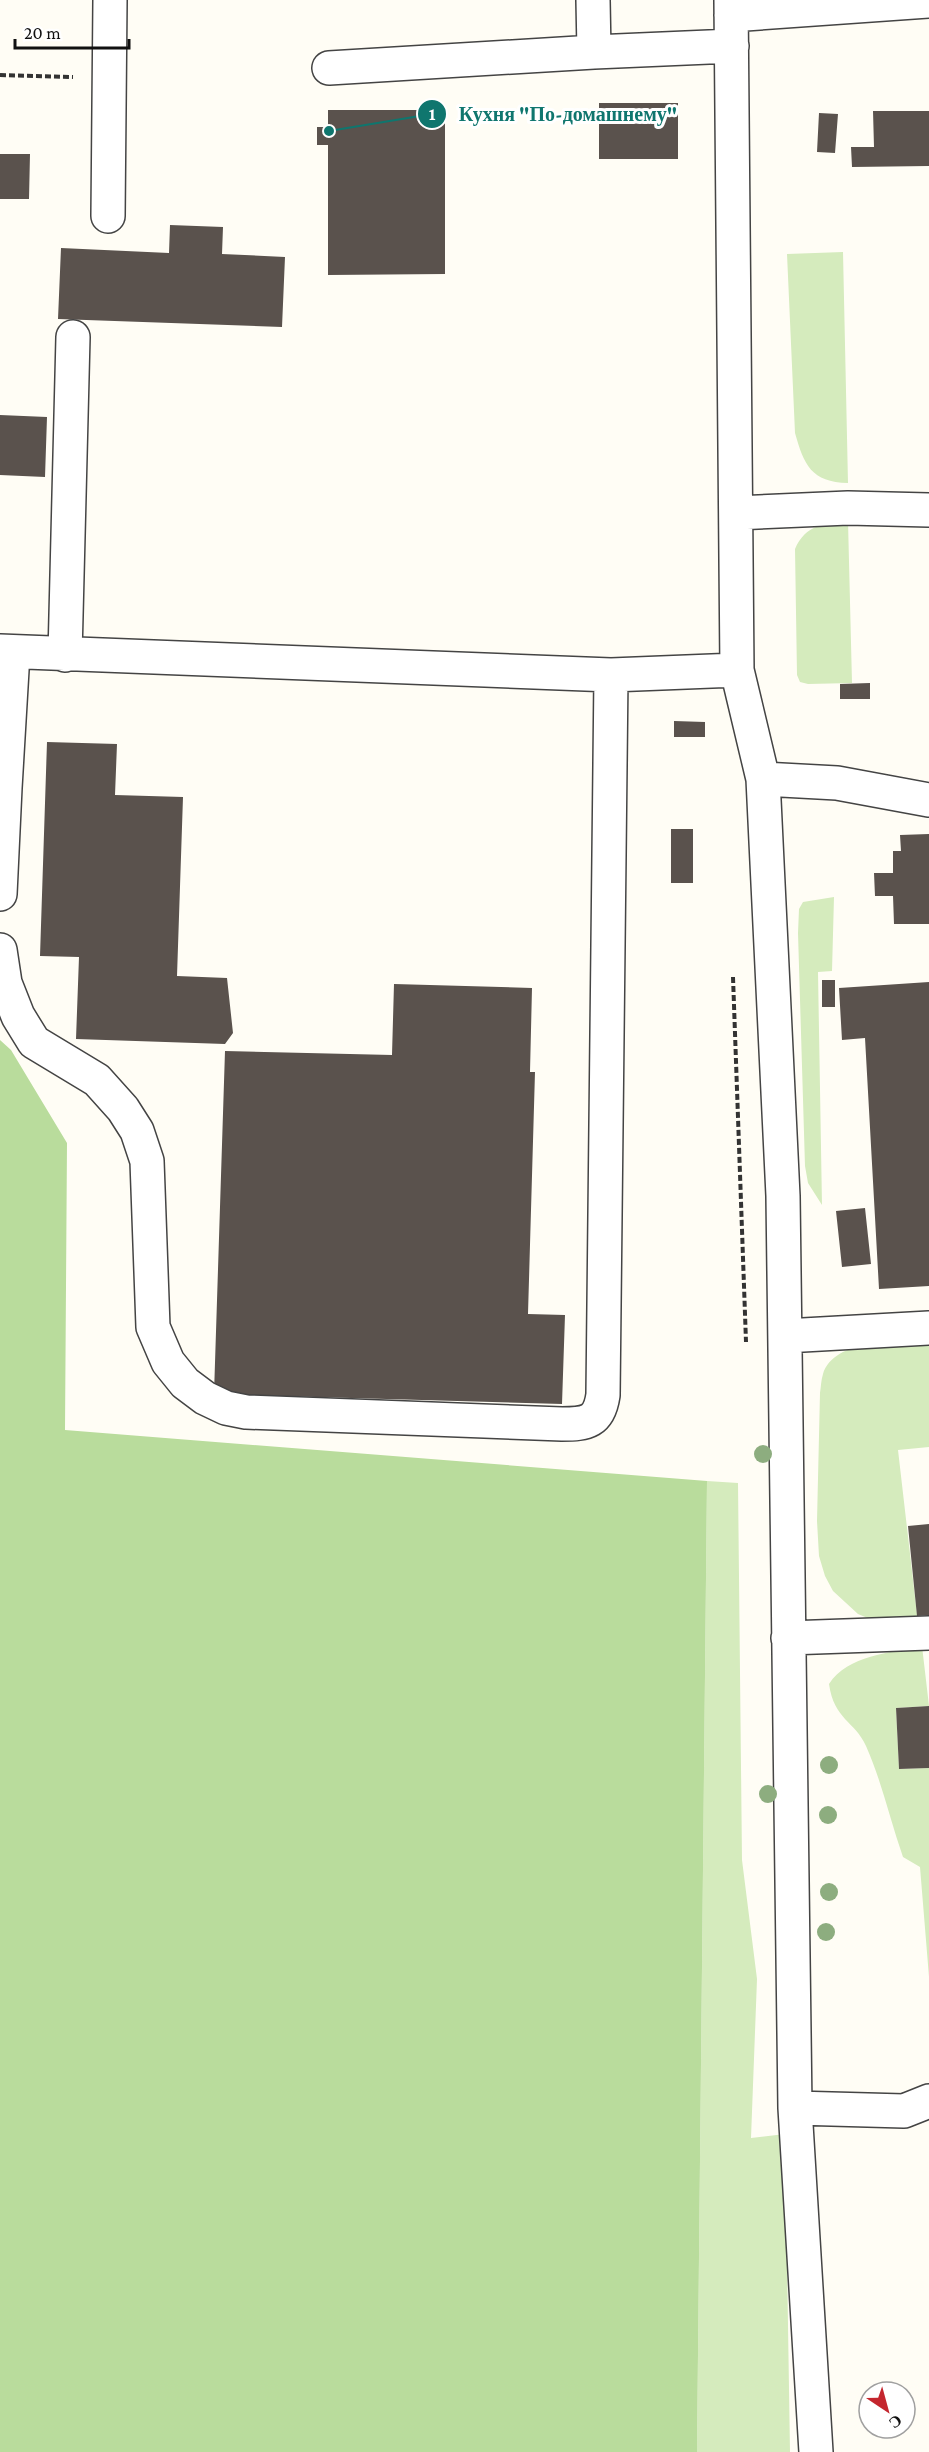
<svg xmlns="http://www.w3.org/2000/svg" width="929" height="2452" viewBox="0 0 929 2452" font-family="'Crimson Pro',serif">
<rect width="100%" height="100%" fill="#fffdf5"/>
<!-- green -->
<path fill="#d5ebbd" d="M843,252l5,231c-37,-1 -44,-18 -53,-50l-8,-179z
M848,521l4,162 -44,1 -8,-2 -3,-7 -2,-126c11,-25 29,-25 53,-28z
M834,897l-2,74 -14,1 4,233 -14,-22 -3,-17 -7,-233 1,-24 4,-7z
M929,1340v107l-31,3 20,173 -48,-4 -12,-5 -25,-23 -8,-15 -6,-20 -2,-35 3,-128c1,-6 1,-13 3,-19 11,-36 76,-32 106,-34z
M707,1481l31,2 4,377 15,119 -6,159 34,-4 5,318h-93z
M922,1646l7,60 -33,2 3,61 30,-1v209l-9,-110 -17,-10c-13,-37 -21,-75 -37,-111 -11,-25 -32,-26 -37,-62 19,-29 61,-31 93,-38z"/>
<!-- forest -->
<path fill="#b9dc9c" d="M0,1040l11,10 56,93 -2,287 642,51 -10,971h-697z"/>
<!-- building -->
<path fill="#5a524d" d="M599,103h79v56h-79z
M328,110h117v164l-117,1v-130h-11v-18h11z
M873,111h56v55l-77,1 -1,-20h23z
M819,113l19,1 -3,39 -18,-1z
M0,154h30l-1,45h-29z
M170,225l53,2 -1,27 63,3 -3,70 -224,-8 3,-71 108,5z
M0,415l47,2 -2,60 -45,-2z
M870,683v16h-30v-15z
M674,721l31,1v15h-31z
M47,742l70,2 -2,51 68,2 -6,179 50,2 6,55 -8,11 -149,-5 3,-82 -39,-1z
M671,829h22v54h-22z
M929,834v90h-35l-1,-28h-18l-1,-23h19v-22h8l-1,-16z
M822,980h13v27h-13z
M929,982v304l-50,3 -14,-251 -23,2 -3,-52z
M394,984l138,4 -2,84h5l-7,242 37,1 -3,89 -348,-10 11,-343 167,4z
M865,1208l6,56 -29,3 -6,-56z
M929,1524v91l-12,1 -9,-90z
M929,1706v62l-30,1 -3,-61z"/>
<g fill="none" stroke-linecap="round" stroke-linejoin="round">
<defs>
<path id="minor" d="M593,0l1,52 138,-6
M731,0l6,670 26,109 20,417 12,912 21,344
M731,15l198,-14
M329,68l265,-16
M108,216l2,-216
M736,513l112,-5 81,2
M0,651l611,24 126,-5
M65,655l8,-318
M763,779l74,4 92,17
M0,787l5,1 8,-135
M0,894l5,-106
M0,950l5,33 13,33 16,26 63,38 26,29 14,22 10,30 6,166 15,35 17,21 20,15 21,10 20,4 316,12c25,0 37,-2 41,-29l8,-720
M785,1336l144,-8
M788,1638l141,-5
M795,2108l109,3 25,-10"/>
</defs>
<!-- minor casing -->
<use href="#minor" stroke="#444" stroke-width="36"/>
<!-- path -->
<path stroke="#333" stroke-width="4" stroke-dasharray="6 3" stroke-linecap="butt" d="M0,75l73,2
M733,977l13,365"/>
<!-- minor -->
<use href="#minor" stroke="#fff" stroke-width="33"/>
</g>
<!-- trees -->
<g fill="#8dad7f">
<circle cx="763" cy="1454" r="9"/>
<circle cx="829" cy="1765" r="9"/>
<circle cx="768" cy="1794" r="9"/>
<circle cx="828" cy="1815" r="9"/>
<circle cx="829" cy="1892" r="9"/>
<circle cx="826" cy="1932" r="9"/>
</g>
<!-- callouts -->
<path fill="none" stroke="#0f766e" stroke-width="2" d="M329 131L432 114"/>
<g fill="#0f766e" stroke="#fff" stroke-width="2">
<circle cx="329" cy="131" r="6"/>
<circle cx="432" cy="114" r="15"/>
</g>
<g font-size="18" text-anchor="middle" font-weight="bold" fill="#fff">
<text x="432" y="120">1</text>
</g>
<g font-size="20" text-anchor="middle" font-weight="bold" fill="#0f766e" stroke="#fff" stroke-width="6" stroke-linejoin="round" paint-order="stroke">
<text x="568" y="121">Кухня "По-домашнему"</text>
</g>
<!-- north arrow -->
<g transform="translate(887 2410) rotate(144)"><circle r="28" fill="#ffffff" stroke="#a0a0a0" stroke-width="1.5"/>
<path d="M0-4.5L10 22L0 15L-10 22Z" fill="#c4262e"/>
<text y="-9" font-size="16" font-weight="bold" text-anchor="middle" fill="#111111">С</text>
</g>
<!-- scale -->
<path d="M15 39v9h114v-9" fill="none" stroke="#111111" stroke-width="3"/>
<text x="24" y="39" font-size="18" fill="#111111" stroke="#ffffff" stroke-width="4.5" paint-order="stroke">20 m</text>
</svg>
